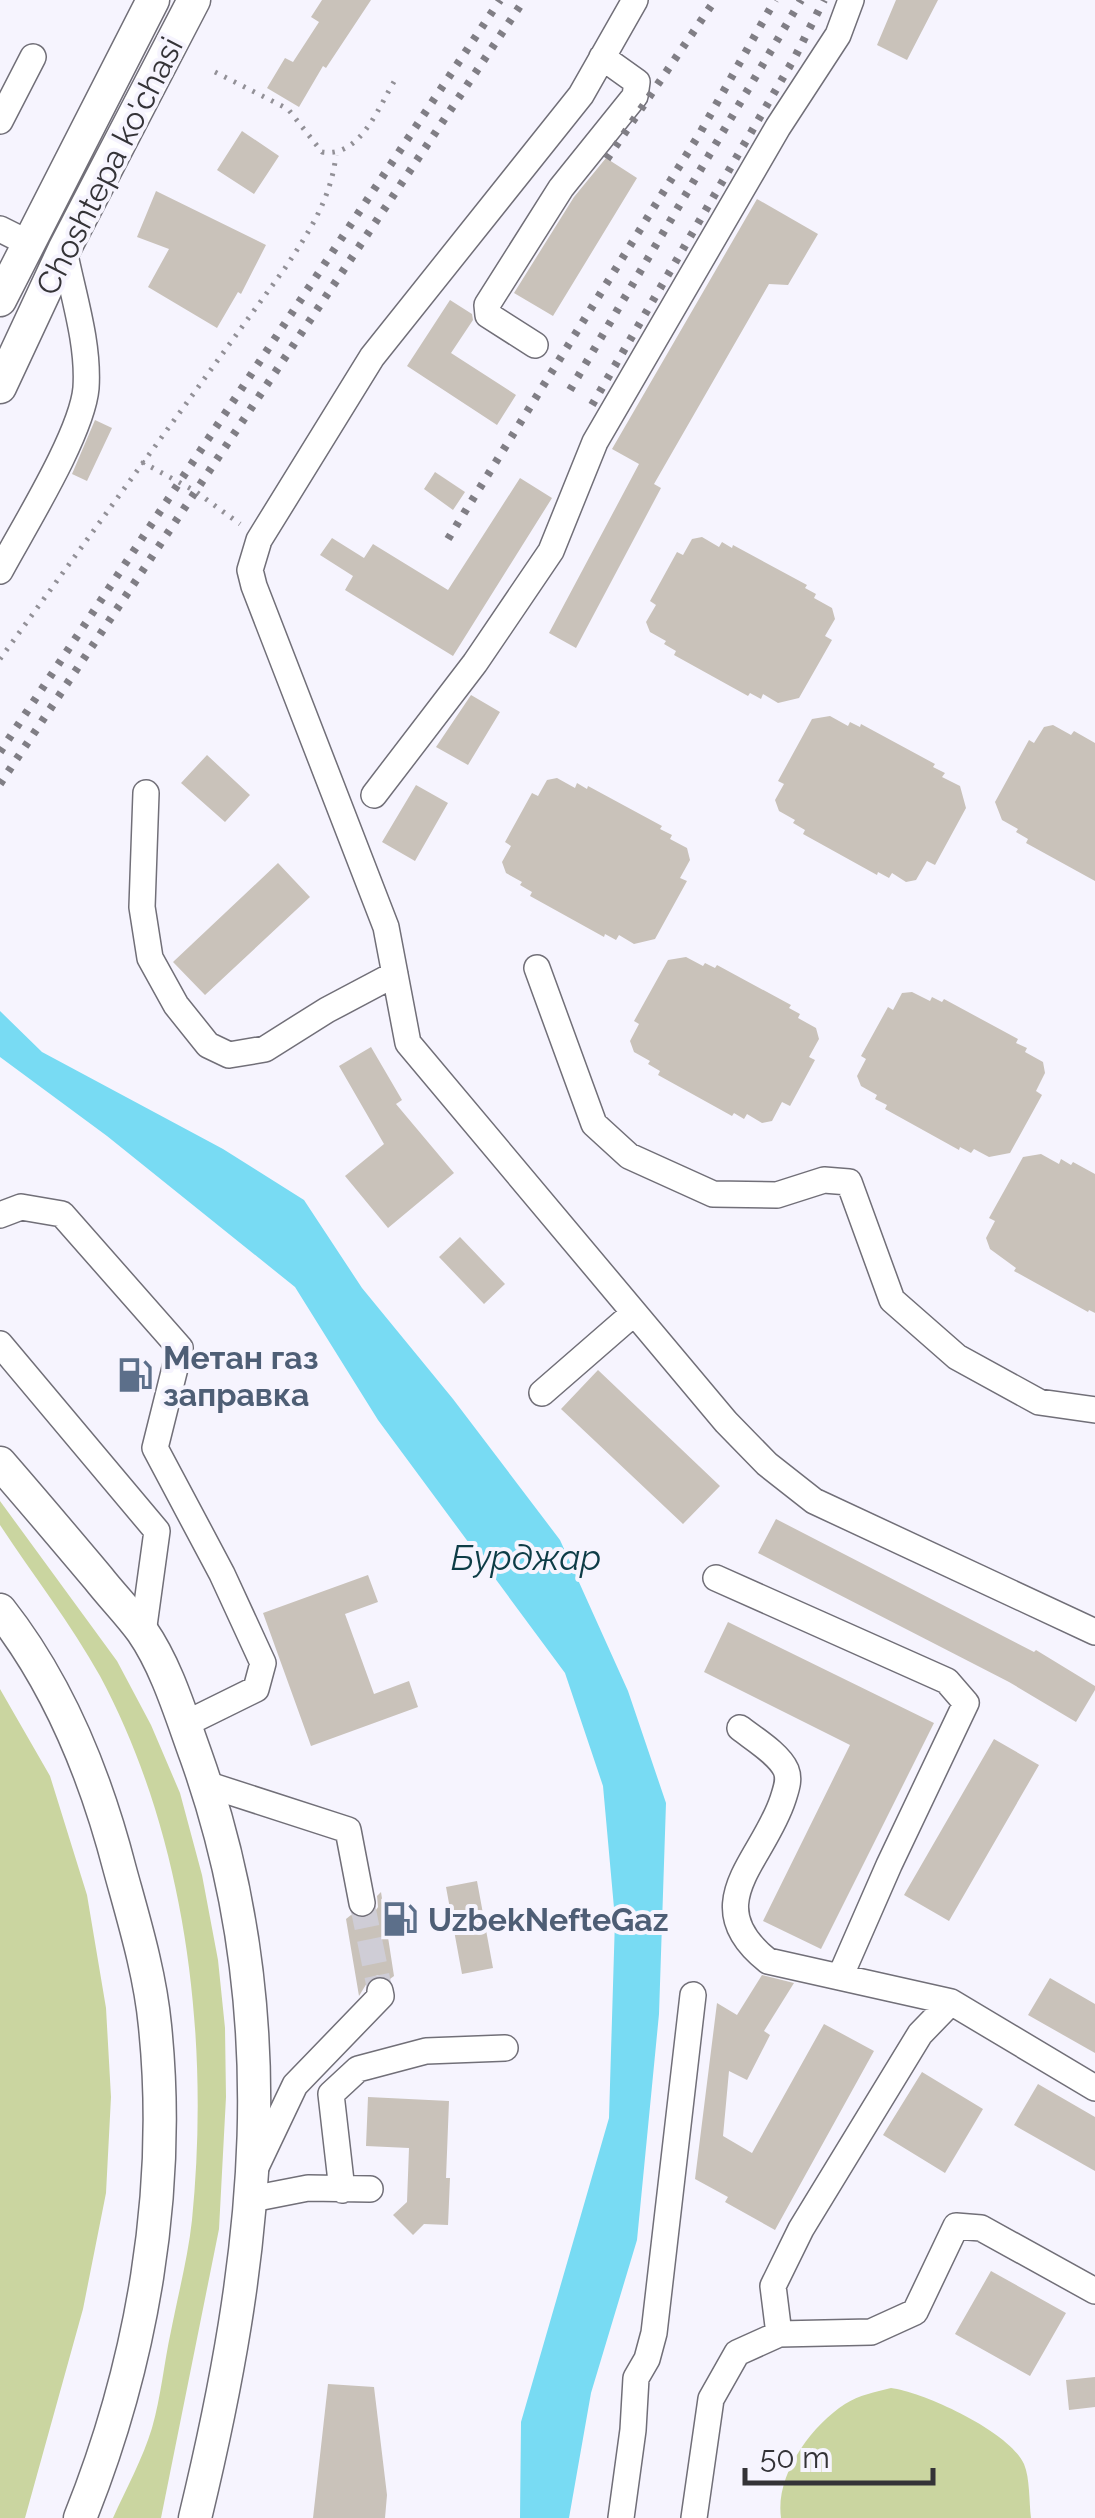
<svg xmlns="http://www.w3.org/2000/svg" width="1095" height="2518" viewBox="0 0 1095 2518" font-family="Raleway,sans-serif">
<rect width="100%" height="100%" fill="#f6f4fe"/>
<!-- green -->
<path fill="#cad5a0" d="M0,1501l117,160 34,64 29,68 22,82 16,85 7,68 1,69 -7,132 -58,289h-48c13,-29 30,-60 39,-90 9,-31 12,-65 19,-97 7,-36 17,-74 21,-111 18,-181 -5,-381 -92,-544 -29,-52 -67,-101 -100,-151z
M0,1689l50,87 37,119 19,113 5,89 -5,96 -23,116 -58,209h-25z
M891,2388c33,4 119,44 133,76 6,14 5,38 7,54h-250c-6,-43 30,-92 64,-114 14,-9 30,-12 46,-16z"/>
<!-- water -->
<path fill="#78dbf3" d="M0,1011l42,41 181,97 81,51 58,88 91,111 107,141 68,151 38,112 -7,211 -22,226 -46,153 -22,125h-49l1,-96 88,-304 6,-199 -12,-133 -38,-113 -187,-253 -83,-133 -188,-151 -107,-79z"/>
<!-- building -->
<path fill="#c9c2ba" d="M322,0h49l-45,68 -3,-2 -24,41 -32,-19 18,-30 8,4 26,-40 -8,-5z
M896,0h42l-31,60 -30,-15z
M242,131l37,25 -25,38 -37,-24z
M606,158l31,20 -84,138 -39,-23 60,-96z
M156,191l110,54 -25,49 -3,-2 -21,36 -69,-41 21,-38 -32,-12z
M757,199l61,35 -30,51 -19,-1 -115,200 7,4 -85,160 -27,-15 90,-169 -27,-15z
M450,300l22,14 1,6 -22,33 65,42 -19,30 -90,-59z
M95,420l17,8 -25,53 -15,-7z
M435,472l30,20 -12,18 -29,-21z
M520,478l32,20 -99,158 -108,-66 8,-14 -33,-21 12,-17 32,20 9,-14 75,46z
M702,537l17,10 3,-5 10,6 1,-3 74,40 -2,3 11,6 -2,4 18,10 3,11 -10,17 7,4 -33,58 -21,5 -15,-9 -2,5 -11,-6 -2,3 -74,-41 2,-4 -12,-7 2,-3 -16,-9 -4,-10 10,-17 -6,-4 27,-49 6,3 9,-16z
M471,695l29,17 -32,53 -32,-18z
M830,716l18,10 2,-4 10,5 1,-3 74,40 -2,3 12,6 -3,4 18,9 6,22 -31,57 -8,-4 -11,19 -10,2 -14,-9 -3,5 -11,-6 -1,3 -74,-41 2,-4 -12,-7 2,-3 -16,-9 -4,-11 9,-16 -6,-3 34,-62z
M1053,725l18,10 3,-4 21,12v138l-69,-38 2,-4 -12,-7 2,-3 -16,-9 -7,-18 34,-62 5,3 10,-16z
M207,755l43,40 -25,27 -44,-39z
M557,778l18,10 2,-5 10,6 1,-3 74,40 -2,3 12,6 -2,4 17,9 3,12 -10,18 7,3 -32,58 -21,5 -15,-9 -3,5 -11,-6 -1,3 -74,-41 2,-4 -12,-7 2,-3 -16,-9 -4,-11 9,-16 -6,-4 27,-49 6,3 9,-16z
M416,785l32,18 -33,58 -33,-19z
M278,863l32,34 -105,98 -32,-33z
M686,957l17,9 2,-3 10,5 2,-3 74,40 -2,3 11,6 -2,4 18,10 3,11 -10,18 6,3 -25,46 -8,-4 -10,19 -10,2 -15,-9 -3,5 -10,-6 -2,3 -74,-41 2,-4 -12,-7 2,-3 -16,-9 -4,-11 9,-17 -5,-3 34,-61z
M912,992l18,9 2,-4 10,5 2,-3 74,40 -2,4 11,5 -2,4 18,10 2,11 -9,18 6,4 -32,58 -21,4 -15,-8 -3,4 -11,-6 -1,3 -74,-41 2,-4 -12,-6 2,-4 -16,-9 -4,-10 9,-17 -5,-3 27,-49 5,3 9,-17z
M371,1047l31,53 -6,4 58,69 -66,55 -43,-52 39,-32 -45,-78z
M1041,1154l18,10 2,-5 10,6 2,-3 22,12v139l-6,-3 -1,2 -74,-41 2,-3 -26,-19 -4,-11 9,-17 -6,-3 34,-61z
M460,1237l45,47 -21,20 -45,-47z
M598,1370l122,116 -37,38 -122,-115z
M776,1519l258,133 2,-2 59,36v4l-19,32 -67,-40 -251,-129z
M368,1575l10,27 -33,12 29,80 35,-13 9,26 -107,39 -48,-133z
M728,1622l206,101 -113,226 -58,-28 87,-176 -146,-73z
M994,1739l45,26 -90,156 -45,-26z
M477,1881l16,87 -31,6 -16,-87z
M381,1892l13,84 -4,3 -12,-4 -8,3 -11,18 -13,-77 5,-4 13,4 8,-3 6,-9 -1,-11z
M762,1975l32,8 -30,48 6,4 -23,45 -18,-9 -6,65 29,17 72,-129 50,27 -99,179 -50,-28 3,-5 -33,-18 22,-176 20,12z
M1050,1978l45,26v49l-67,-38z
M922,2072l61,37 -38,64 -62,-38z
M1038,2084l57,33v54l-81,-46z
M368,2097l81,4 -3,77h4l-2,47 -24,-1 -11,11 -20,-20 14,-13 2,-54 -43,-2z
M991,2271l75,42 -36,63 -75,-42z
M1095,2377v30l-26,3 -3,-30z
M328,2384l46,3 13,108 -2,23h-72z"/>
<g fill="none" stroke-linecap="round" stroke-linejoin="round">
<!-- minor-tunnel -->
<path stroke="#cfcdd6" stroke-width="25" stroke-dasharray="25 12" stroke-linecap="butt" d="M362,1903l18,88"/>
<defs>
<path id="minor" d="M635,0l-54,95 -209,262 -113,183 -9,30 4,16 132,341 22,116 318,379 41,42 47,37 281,131
M0,121l33,-64
M0,229l28,14
M535,345l-47,-30 -1,-10 74,-117 74,-92 2,-14 -35,-25
M0,571c23,-43 82,-137 86,-183 3,-45 -13,-93 -22,-138
M146,793l-4,114 8,51 26,47 32,40 21,10 36,-6 62,-39 68,-36
M374,795l101,-132 76,-112 44,-109 183,-315 60,-92 13,-35
M537,968l57,156 35,32 84,38 64,1 47,-15 25,2 43,118 65,57 82,45 56,8
M0,1215l21,-8 41,7 118,134 -25,100 67,126 41,89 -7,26 -71,35
M0,1344l157,187 -14,102
M542,1393l92,-80
M716,1578l231,103 19,22 -77,162 -49,112
M740,1728c14,11 39,26 46,42 4,10 0,19 -3,29 -20,62 -87,105 -15,162l183,41 144,86
M206,1784l142,46 14,73
M256,2167l39,-82 86,-89 -1,-5
M342,2190l-11,-96 27,-25 68,-18 79,-3
M252,2199l56,-11 62,1
M779,2334l-6,-48 28,-57 119,-195 31,-32
M621,2518l12,-88 3,-52 11,-19 7,-26 39,-338
M694,2518l17,-119 26,-46 42,-19 92,-2 44,-20 41,-86 25,2 114,63"/>
<path id="major" d="M0,300l153,-300
M0,387l64,-137 130,-250
M0,1463c33,38 66,77 98,115 14,18 31,35 44,53 25,36 39,84 54,125 92,258 62,502 -1,762
M0,1610c60,76 96,167 120,260 14,51 30,103 35,156 17,166 -13,338 -75,492"/>
</defs>
<!-- minor casing -->
<use href="#minor" stroke="#716f78" stroke-width="28"/>
<!-- major casing -->
<use href="#major" stroke="#716f78" stroke-width="35"/>
<!-- path -->
<path stroke="#929097" stroke-width="5" stroke-dasharray="2.5 8" stroke-linecap="butt" d="M215,72l73,37 34,43c38,6 56,-44 73,-72
M142,462l53,29 45,33
M0,659l285,-391c24,-36 46,-69 51,-113"/>
<!-- minor -->
<use href="#minor" stroke="#fff" stroke-width="25"/>
<!-- major -->
<use href="#major" stroke="#fff" stroke-width="32"/>
<!-- rail -->
<path stroke="#807e85" stroke-width="8" stroke-dasharray="5 10" stroke-linecap="butt" d="M607,159l108,-159
M570,390l231,-390
M592,405l203,-348 29,-57
M448,539l252,-406 75,-133
M0,752l500,-752
M0,784l524,-784"/>
</g>
<!-- icons -->
<defs>
<symbol id="fuel-bare" viewBox="-9 -9 18 18"><path d="M-5.5-6h7V0h2V4h1.3V-2.5L3-4.5l.8-.8L6-3V5H2.5V1h-1V6h-7ZM-4.2-4.7v3.2H.2V-4.7Z" fill="#5c6f8a" stroke="#f6f4fe" stroke-width="2.5" paint-order="stroke"/></symbol>
</defs>
<g fill-rule="evenodd">
<use href="#fuel-bare" x="110" y="1350" width="50" height="50"/>
<use href="#fuel-bare" x="375" y="1894" width="50" height="50"/>
</g>
<g text-anchor="middle" dominant-baseline="central" stroke-width="8" stroke-linejoin="round" paint-order="stroke">
<!-- street labels -->
<g font-size="32" fill="#343337" stroke="#f6f4fe">
<text transform="translate(109 166) rotate(-63)">Choshtepa ko'chasi</text>
</g>
<!-- service labels -->
<g font-size="32" font-weight="bold" fill="#4e5e75" stroke="#f6f4fe" text-anchor="start">
<text x="163" y="1357">Метан газ<tspan x="163" dy="37">заправка</tspan></text>
<text x="428" y="1919">UzbekNefteGaz</text>
</g>
<!-- water labels -->
<g font-size="35" font-style="italic" fill="#0d3c46" stroke="#f6f4fe">
<text x="526" y="1557">Бурджар</text>
</g>
</g>
<!-- scale -->
<path d="M745 2468v15h188v-15" fill="none" stroke="#343337" stroke-width="5"/>
<text x="760" y="2468" font-size="30" fill="#343337" stroke="#f6f4fe" stroke-width="8" paint-order="stroke">50 m</text>
</svg>
